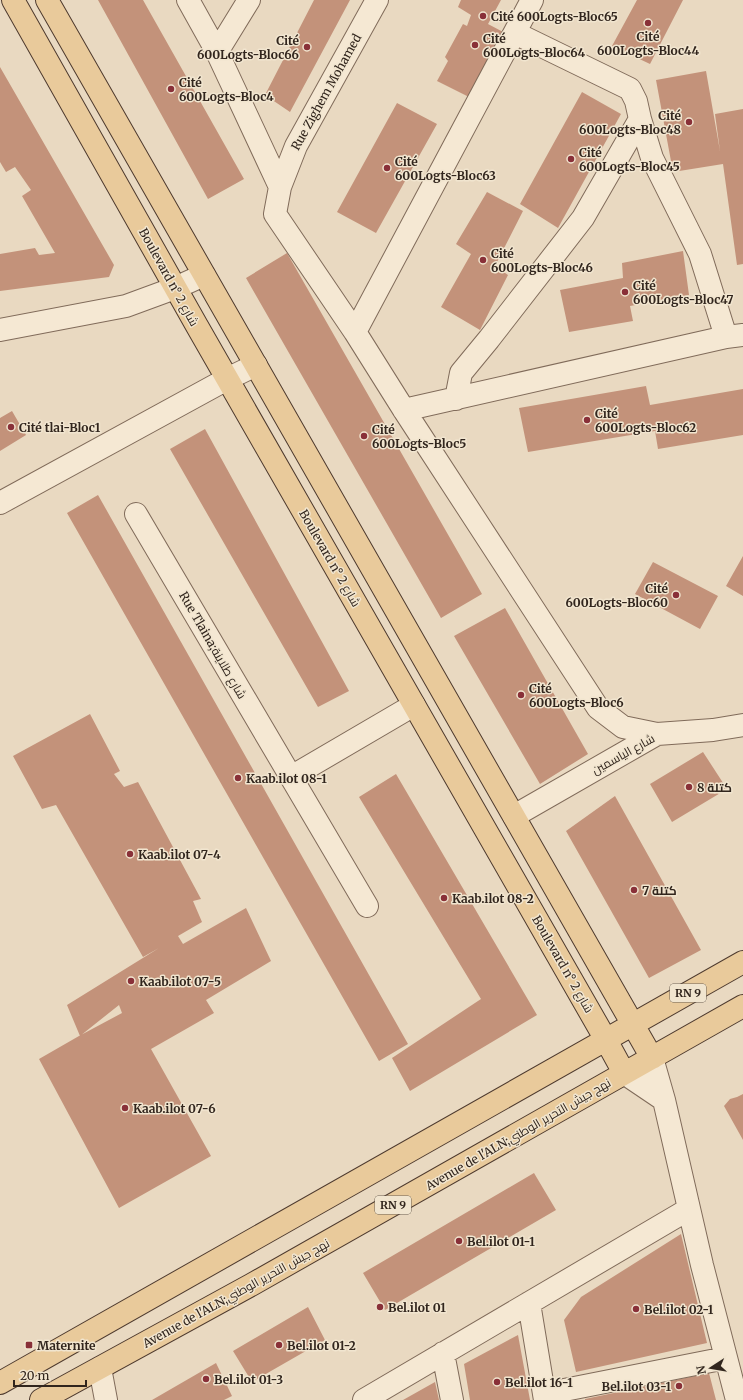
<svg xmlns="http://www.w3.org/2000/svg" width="743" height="1400" viewBox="0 0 743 1400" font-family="Merriweather,Cairo,serif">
<rect width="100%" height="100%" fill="#e9d9c1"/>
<!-- building -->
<path fill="#c3927a" d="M98,0h45l101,179 -36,20z
M314,0h36l-60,112 -25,-17z
M461,0h40l-13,24 17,9 -36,64 -32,-16 11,-20 -3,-4 18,-33 4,2 4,-11 -13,-8z
M637,0h46l-33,64 -38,-18z
M0,67l114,198 -5,12 -109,14v-37l35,-6 4,7 16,-2 -33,-57 9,-6 -16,-23 -9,5 -6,-10z
M706,71l14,80 -5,-37 28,-5v155l-6,1 -14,-101 -50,8 -17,-92z
M582,92l39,22 -63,114 -38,-24z
M397,103l40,21 -61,109 -39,-21z
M487,192l36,19 -28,55 13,9 -28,55 -39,-23 30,-53 -15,-10z
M683,251l6,44 -59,11 3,15 -64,11 -9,-42 63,-12 -1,-15z
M287,253l195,341 -41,24 -195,-340z
M646,386l4,19 93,-16v46l-85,14 -3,-18 -127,21 -9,-44z
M12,411l14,24 -26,16v-33z
M205,429l144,262 -31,16 -148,-258z
M98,495l310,549 -29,17 -312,-548z
M743,556v40l-17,-10z
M653,562l65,34 -18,33 -65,-35z
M505,608l83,146 -48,30 -86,-148z
M90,714l30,57 -6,3 10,13 14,-5 63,117 -8,2 9,21 -24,14 5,8 63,-36 25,53 -65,39 8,13 -63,36 60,107 -92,52 -80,-149 40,-23 43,-23 -3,-8 -39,31 -13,-31 92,-57 -16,9 -87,-152 -14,4 -29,-53z
M703,752l24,37 -55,33 -22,-38z
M396,774l141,241 -127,76 -18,-33 89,-59 -122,-202z
M615,796l86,154 -52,28 -83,-147z
M743,1094v46l-19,-34 6,-7 7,-2z
M534,1173l22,37 -171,100 -22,-37z
M681,1234l26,109 -131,29 -12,-52 17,-23z
M308,1307l17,33 -73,42 -19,-31z
M518,1335l12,65h-60l-6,-36z
M216,1363l16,33 -8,4h-72z
M709,1373l7,27h-131v-1z
M435,1382l4,18h-36z"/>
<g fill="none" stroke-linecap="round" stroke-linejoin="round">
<defs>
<path id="minor" d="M188,0l29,52 63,135
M377,0l-81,146 -16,41 -5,27 80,118 49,78 194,298 25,19 34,7
M515,33l115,56 6,12 4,18 12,39 48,96 26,83
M217,52l32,-52
M0,330l126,-24 49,-18 29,-13
M355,332l177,-332
M456,399l5,-26 28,-34 94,-121 57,-99
M404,410l322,-73 17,-2
M0,503l227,-124 29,-14
M136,514l231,392
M291,777l123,-72
M514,816l143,-82 56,-4 30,-5
M652,1058l12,42 38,165 35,135
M624,1073l40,27
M529,1303l16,97
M443,1353l9,47
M100,1368l6,32
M544,1394l182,-36
M364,1400l325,-191"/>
<path id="major" d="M13,0l184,326 409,714 18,33
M47,0l605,1058
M0,1383l743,-421
M41,1400l210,-115 492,-279"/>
</defs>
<!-- minor casing -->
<use href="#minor" stroke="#806b5a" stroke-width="24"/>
<!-- major casing -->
<use href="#major" stroke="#4e3a2e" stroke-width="24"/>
<!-- minor -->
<use href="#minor" stroke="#f5e8d3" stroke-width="22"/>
<!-- major -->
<use href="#major" stroke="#e9ca9b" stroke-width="22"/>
</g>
<!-- markers -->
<g fill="#893038" stroke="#f1e5cf" stroke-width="1.5">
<circle cx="483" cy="16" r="4"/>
<circle cx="648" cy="23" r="4"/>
<circle cx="475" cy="45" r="4"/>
<circle cx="307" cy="47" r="4"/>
<circle cx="171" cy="89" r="4"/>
<circle cx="689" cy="122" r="4"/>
<circle cx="571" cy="159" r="4"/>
<circle cx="387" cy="168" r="4"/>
<circle cx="483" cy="260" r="4"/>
<circle cx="625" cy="292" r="4"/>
<circle cx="587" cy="420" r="4"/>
<circle cx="11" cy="427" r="4"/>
<circle cx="364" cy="436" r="4"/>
<circle cx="676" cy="595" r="4"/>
<circle cx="521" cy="695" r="4"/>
<circle cx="238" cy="778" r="4"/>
<circle cx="689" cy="787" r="4"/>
<circle cx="130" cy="854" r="4"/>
<circle cx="634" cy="890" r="4"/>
<circle cx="444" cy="898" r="4"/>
<circle cx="131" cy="981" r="4"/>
<circle cx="125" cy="1108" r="4"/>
<circle cx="459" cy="1241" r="4"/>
<circle cx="380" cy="1307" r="4"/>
<circle cx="636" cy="1309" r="4"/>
<rect x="25" y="1341" width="8" height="8" rx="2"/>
<circle cx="279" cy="1345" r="4"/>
<circle cx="206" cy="1379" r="4"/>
<circle cx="497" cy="1382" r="4"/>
<circle cx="679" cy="1386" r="4"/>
</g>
<g text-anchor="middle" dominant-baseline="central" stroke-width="3" stroke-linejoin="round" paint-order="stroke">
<!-- shield labels -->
<g fill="#f1e5cf" stroke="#6b5f52" stroke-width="1">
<rect x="670" y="984" width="36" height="18" rx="3"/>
<rect x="375" y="1196" width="36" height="18" rx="3"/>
</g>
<g font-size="11" font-weight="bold" fill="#31251d">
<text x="688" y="993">RN 9</text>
<text x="393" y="1205">RN 9</text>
</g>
<!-- poi labels -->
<g font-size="12" font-weight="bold" fill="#31251d" stroke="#f1e5cf" text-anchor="start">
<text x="491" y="16">Cité 600Logts-Bloc65</text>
<text x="648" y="36" text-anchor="middle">Cité<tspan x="648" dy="14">600Logts-Bloc44</tspan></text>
<text x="483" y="38">Cité<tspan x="483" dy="14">600Logts-Bloc64</tspan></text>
<text x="299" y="40" text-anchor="end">Cité<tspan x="299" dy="14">600Logts-Bloc66</tspan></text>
<text x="179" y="82">Cité<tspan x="179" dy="14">600Logts-Bloc4</tspan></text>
<text x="681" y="115" text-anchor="end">Cité<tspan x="681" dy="14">600Logts-Bloc48</tspan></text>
<text x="579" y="152">Cité<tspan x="579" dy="14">600Logts-Bloc45</tspan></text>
<text x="395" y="161">Cité<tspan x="395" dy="14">600Logts-Bloc63</tspan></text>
<text x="491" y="253">Cité<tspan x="491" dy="14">600Logts-Bloc46</tspan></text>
<text x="633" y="285">Cité<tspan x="633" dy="14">600Logts-Bloc47</tspan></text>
<text x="595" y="413">Cité<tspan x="595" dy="14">600Logts-Bloc62</tspan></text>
<text x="19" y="427">Cité tlai-Bloc1</text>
<text x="372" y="429">Cité<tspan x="372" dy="14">600Logts-Bloc5</tspan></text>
<text x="668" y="588" text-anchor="end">Cité<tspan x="668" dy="14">600Logts-Bloc60</tspan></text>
<text x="529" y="688">Cité<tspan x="529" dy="14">600Logts-Bloc6</tspan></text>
<text x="246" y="778">Kaab.ilot 08-1</text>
<text x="697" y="787">كتلة 8</text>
<text x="138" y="854">Kaab.ilot 07-4</text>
<text x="642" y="890">كتلة 7</text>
<text x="452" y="898">Kaab.ilot 08-2</text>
<text x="139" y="981">Kaab.ilot 07-5</text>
<text x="133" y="1108">Kaab.ilot 07-6</text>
<text x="467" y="1241">Bel.ilot 01-1</text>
<text x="388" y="1307">Bel.ilot 01</text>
<text x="644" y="1309">Bel.ilot 02-1</text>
<text x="37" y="1345">Maternite</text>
<text x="287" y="1345">Bel.ilot 01-2</text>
<text x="214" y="1379">Bel.ilot 01-3</text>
<text x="505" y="1382">Bel.ilot 16-1</text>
<text x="671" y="1386" text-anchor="end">Bel.ilot 03-1</text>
</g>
<!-- street labels -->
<g font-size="12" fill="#31251d" stroke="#f1e5cf">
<text transform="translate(326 92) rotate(-61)">Rue Zighem Mohamed</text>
<text transform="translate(169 277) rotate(61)">Boulevard n° شارع 2</text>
<text transform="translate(330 558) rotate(60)">Boulevard n° شارع 2</text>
<text transform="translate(213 645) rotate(60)">Rue Tlaina;شارع طلاينة</text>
<text transform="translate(623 754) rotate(-29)">شارع الياسمين</text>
<text transform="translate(563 964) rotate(60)">Boulevard n° شارع 2</text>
<text transform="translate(518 1134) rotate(-30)">Avenue de l'ALN;نهج جيش التحرير الوطني</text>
<text transform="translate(236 1293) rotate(-29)">Avenue de l'ALN;نهج جيش التحرير الوطني</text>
</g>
</g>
<!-- north arrow -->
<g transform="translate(711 1368) rotate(258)" stroke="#f1e5cf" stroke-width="3" paint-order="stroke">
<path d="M0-3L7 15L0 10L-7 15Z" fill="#31251d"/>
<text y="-6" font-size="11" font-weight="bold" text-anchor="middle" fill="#31251d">N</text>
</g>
<!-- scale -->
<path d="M14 1380v6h72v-6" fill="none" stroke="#31251d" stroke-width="2"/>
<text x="20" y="1380" font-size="12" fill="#31251d" stroke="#f1e5cf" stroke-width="3" paint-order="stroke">20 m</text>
</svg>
